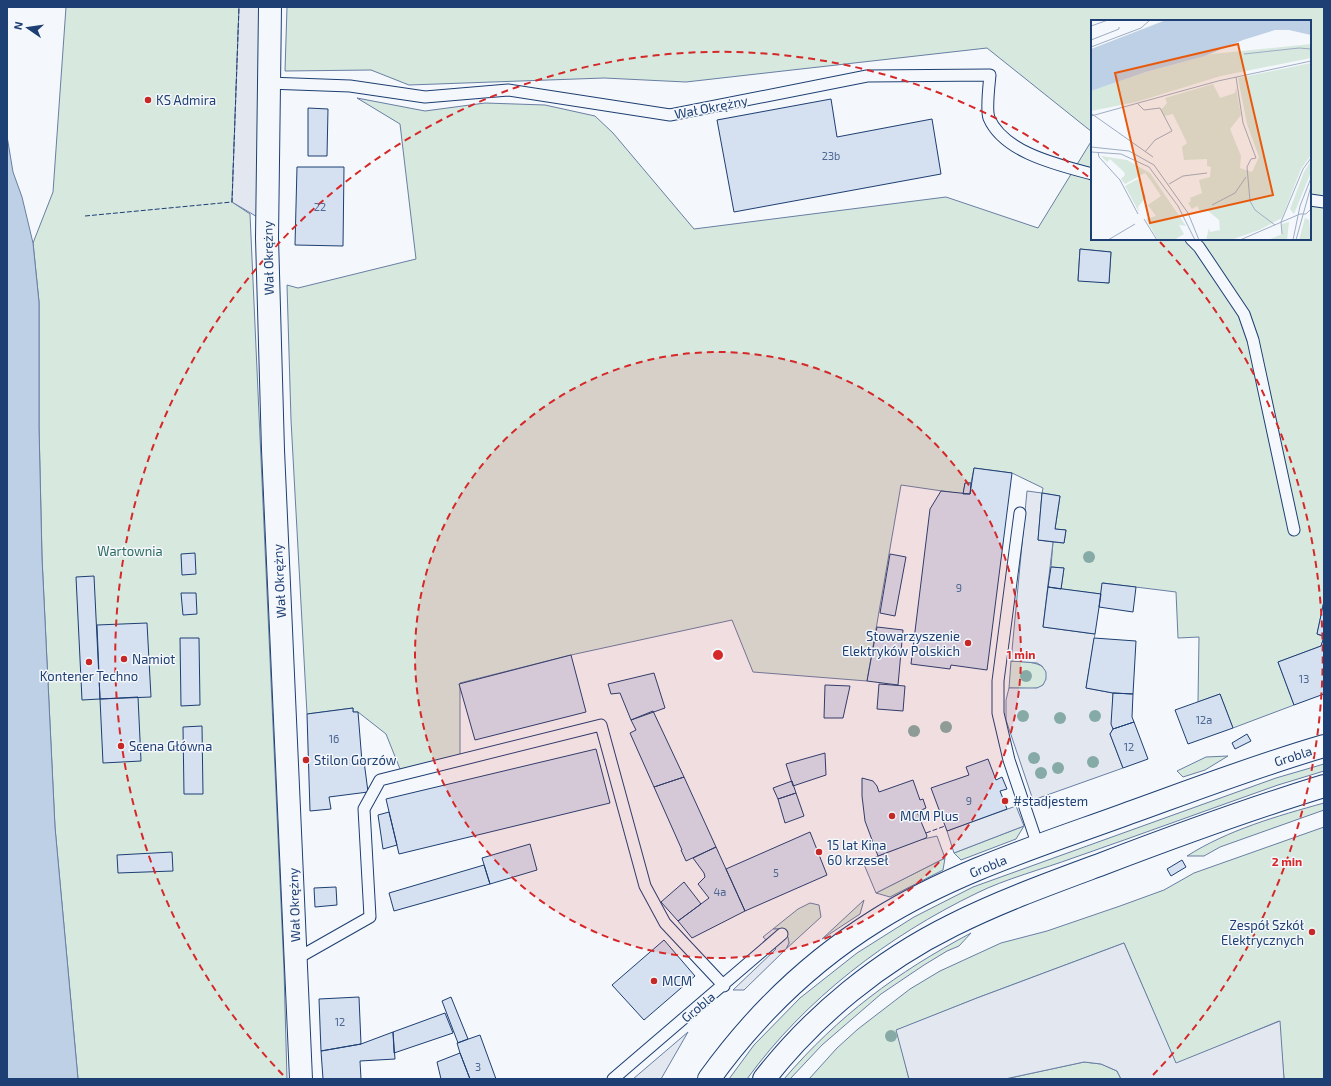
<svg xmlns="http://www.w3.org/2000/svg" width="1331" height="1086" viewBox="0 0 1331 1086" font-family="'Exo 2',sans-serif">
<rect width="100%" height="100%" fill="#f4f7fb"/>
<!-- green -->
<path fill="#d7e8df" stroke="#687fa3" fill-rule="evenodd" d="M66,7h173l-7,195 18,12 34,756 3,109h-209l-23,-251 -13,-270 -3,-131v-125l-6,-59 20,-51z
M287,7h1037v594l-7,33 7,3 -3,9 -43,16 16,43 -61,23 -13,-34 -22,8 1,-65 -21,1 -2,-46 -73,-9 -2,11 -40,-5 3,-21 -13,-1 2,-25 11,1 2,-13 -11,-1 5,-33 -18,-3 1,-5 -31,-15 -38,-5 -3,15h-6l-2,11 -62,-9 -34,196 -114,-9 -21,-52 -161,35 -111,28v77l-58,14 -16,-40 -28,-22h-5v-4l-46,6 -16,-294 -4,-135 11,3 118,-29 -16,-135 -43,-26 68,13 60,-8 60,2 50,11 18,17 81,96 252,-32 92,31 54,-88v99h218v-218h-218v111l-105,-84 -301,34 -82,-4 -195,7 -38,-15 -86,1zM1080,249l31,3 -2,31 -31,-3z
M1011,661c11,1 41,-1 35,19 -1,4 -5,7 -9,8 -4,1 -21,0 -28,0z
M1228,756l-23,14 -22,7 -6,-6 29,-14z
M1324,764v7l-46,14c-68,24 -136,49 -205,73 -30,11 -68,21 -96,35 -89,43 -172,106 -230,186h-18l25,-34 46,-47 57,-45 57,-36 59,-30 303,-109z
M1324,803v7l-104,37 -16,9h-17c41,-26 90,-40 137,-53z
M1024,826l-8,13 -55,21 -7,-7z
M1324,827v252h-40l-5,-58 -103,43 -52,-121 -147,55 -80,32 12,49h-100l28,-31 21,-19 52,-40 30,-18 61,-28 46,-12 73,-25 44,-16 30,-17z
M945,858l-2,12 -53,27 -14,-4z
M864,900l-4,14 -38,25z
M810,903l9,2 2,12 -35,32 3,-6 -5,-11 -5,-3h-6l25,-20z
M971,933l-12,13 -12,5 -23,14 -43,29 -59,51 -32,34h-6c55,-64 112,-106 187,-146z
M1084,1062l17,2 16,7 4,8h-116z"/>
<!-- parking -->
<path fill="#e3e8f0" stroke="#687fa3" d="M239,7h30l-10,211 -27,-16z
M1027,491l15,2 -4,47 15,2 -10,85 52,7 -9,54 27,5v36l-3,5 13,34 -90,32 -27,-80v-20l3,-12h28l6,-3 3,-6v-7l-4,-6 -5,-3 -26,-2z
M1016,806l8,20 -70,27 -7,-22z
M937,836l8,22 -69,35 -13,-31 56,-22z
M773,929h6l5,3 4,5 1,6 -3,6 -42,41h-11l43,-41 -13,-12z
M1124,943l52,120 104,-42 4,58h-163l-4,-8 -16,-7 -17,-2 -79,17h-96l-13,-49 81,-32z
M688,1032l-27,47h-28z"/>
<!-- water -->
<path fill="#bed0e5" stroke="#687fa3" d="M7,136l6,36 9,25 11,46 6,59v125l3,131 13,269 23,252h-71z"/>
<!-- building -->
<path fill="#d5e0f0" stroke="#1d3f73" d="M831,99l6,38 95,-18 9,55 -207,38 -17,-92z
M308,108l20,1 -1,47h-19z
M297,167h47l-1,79 -48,-1z
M1080,249l31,3 -2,31 -31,-2z
M974,468l38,5 -25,197 -36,-5 -1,4 -39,-5 19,-155 11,-18 29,3z
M965,483h6l-1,11h-7z
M1042,493l18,3 -5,33 11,1 -2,13 -26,-3z
M195,553l1,21 -14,1 -1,-21z
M890,554l16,3 -11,59 -15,-3z
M1051,567l13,1 -3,21 -13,-2z
M94,576l6,123 -18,1 -6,-123z
M1102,583l34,4 -3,25 -34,-5z
M1048,587l53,7 -6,40 -52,-7z
M181,593h15l1,21 -14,1z
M1324,601v35l-7,-2z
M147,623l4,74 -51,2 -3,-74z
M877,627l26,3 -5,55 -31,-4z
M1324,637v57l-30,11 -16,-43 43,-16z
M180,638h19l1,67 -19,1z
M1094,638l42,3 -3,53 -20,-1 -27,-5z
M571,655l15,57 -111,28 -16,-56z
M654,673l11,35 -34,12 -11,-27 -9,1 -3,-10z
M879,684l26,2 -2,25 -26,-2z
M825,685l25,1 -7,32h-19z
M1113,693l20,1 -1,23 2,5 -21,7 -2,-5z
M1220,694l13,34 -45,16 -13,-34z
M138,697l3,64 -38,2 -3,-64z
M353,708v4h5l4,50 2,-1 4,31 -39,5 2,12 -21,2 -3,-97z
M653,711l31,66 -30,10 -24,-54 6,-3 -5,-10z
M1134,722l14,37 -25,9 -13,-34 3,-5z
M202,726l1,68h-19l-1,-67z
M1247,734l4,7 -16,8 -3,-6z
M596,749l14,54 -211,51 -13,-55z
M825,753l1,22 -33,11 -7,-22z
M988,759l8,21 6,-3 5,12 -7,2 7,18 -60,22 -16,-43 38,-13 -3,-8z
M684,777l32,70 -30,14 -5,-11h1l-28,-63z
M862,778l11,3 4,5 2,6 34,-12 7,20 3,-1 3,9 -9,4 10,24 -1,2 -48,18 -13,-35 -3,-25z
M792,781l4,12 -18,6 -5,-11z
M796,793l8,23 -19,7 -7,-24z
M389,812l8,33 -14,4 -5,-34z
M810,832l17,43 -82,36 -19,-42z
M530,844l7,26 -47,14 -8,-26z
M716,847l29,64 -53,27 -14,-17 31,-23 -11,-14 7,-7 -1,-4 -11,-15z
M172,852l1,19 -55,2 -1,-18z
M1182,860l4,7 -15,9 -4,-7z
M484,865l6,19 -96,27 -5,-18z
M684,882l17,22 -23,17 -17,-19z
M336,887l1,18 -22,2 -1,-19z
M664,940l31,36 -51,44 -32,-35z
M359,997l2,47 -40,7 -2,-52z
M451,997l17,42 -10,4 -16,-42z
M445,1013l8,20 -59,20 -1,-21z
M393,1032l2,27 -35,2 1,18h-38l-2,-28 40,-7z
M480,1035l16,44h-26l-10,-26 -3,-10z
M460,1053l10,26h-29l-4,-17z"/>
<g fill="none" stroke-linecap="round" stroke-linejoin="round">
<defs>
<path id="service" d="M268,83l82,3 75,11 83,-7 162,25 197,-39 123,-1c-1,10 -4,35 -1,43 15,35 70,47 103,56
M1310,200l14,2
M1191,239l8,8 45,67 9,26 41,190
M1020,513l-22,168v32l11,47 29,86
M296,959l74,-42 -6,-108 16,-29 221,-55 44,161 20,37 59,63
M613,1079l169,-145"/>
<path id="minor" d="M270,7l-3,231 6,212 28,629"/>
<path id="secondary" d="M709,1079c46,-64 102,-118 168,-159 75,-47 161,-74 244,-104 67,-24 134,-50 203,-70
M764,1079c50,-64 116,-118 189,-154 48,-24 98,-42 149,-61 73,-28 147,-55 222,-78"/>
</defs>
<!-- service casing -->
<use href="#service" stroke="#1d3f73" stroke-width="13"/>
<!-- minor casing -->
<use href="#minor" stroke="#1d3f73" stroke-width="24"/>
<!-- secondary casing -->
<use href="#secondary" stroke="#1d3f73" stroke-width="24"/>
<!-- service -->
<use href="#service" stroke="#f4f7fb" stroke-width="11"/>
<!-- minor -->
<use href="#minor" stroke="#f4f7fb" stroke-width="22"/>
<!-- secondary -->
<use href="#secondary" stroke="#f4f7fb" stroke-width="22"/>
<!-- fence -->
<path stroke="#1d3f73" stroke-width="1" stroke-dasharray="5 2" stroke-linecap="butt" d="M85,216l147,-14 7,-195
M926,833l19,-7"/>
</g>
<!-- trees -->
<g fill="#86aba6">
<circle cx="1089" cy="557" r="6"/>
<circle cx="1026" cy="676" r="6"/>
<circle cx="1023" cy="716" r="6"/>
<circle cx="1095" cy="716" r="6"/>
<circle cx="1060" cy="718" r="6"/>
<circle cx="946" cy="727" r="6"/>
<circle cx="914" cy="731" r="6"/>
<circle cx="1034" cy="758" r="6"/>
<circle cx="1093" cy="762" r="6"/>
<circle cx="1058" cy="768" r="6"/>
<circle cx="1041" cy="773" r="6"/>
<circle cx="891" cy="1036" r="6"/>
</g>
<!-- distance rings -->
<circle cx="718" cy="655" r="303" fill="#d62828" fill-opacity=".12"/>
<g fill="none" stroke="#d62828" stroke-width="2" stroke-dasharray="7 5">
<circle cx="718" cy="655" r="303"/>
<path d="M283 1075A605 605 0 0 1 1090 178M1160 242A605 605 0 0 1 1153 1075"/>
</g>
<!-- markers -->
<g fill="#c62828" stroke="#f4f7fb" stroke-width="1.5">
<circle cx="148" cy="100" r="4"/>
<circle cx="968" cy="643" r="4"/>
<circle cx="124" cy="659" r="4"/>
<circle cx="89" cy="662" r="4"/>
<circle cx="121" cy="746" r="4"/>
<circle cx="306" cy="760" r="4"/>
<circle cx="1005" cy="801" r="4"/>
<circle cx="892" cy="816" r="4"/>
<circle cx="819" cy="852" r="4"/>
<circle cx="1312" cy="932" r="4"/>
<circle cx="654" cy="981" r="4"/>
</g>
<g text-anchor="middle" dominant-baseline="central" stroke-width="3" stroke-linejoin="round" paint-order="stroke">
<!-- number labels -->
<g font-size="11" fill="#4b6792">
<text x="831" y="155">23b</text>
<text x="320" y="206">22</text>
<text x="959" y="587">9</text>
<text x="1304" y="678">13</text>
<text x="1204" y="719">12a</text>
<text x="334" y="738">16</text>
<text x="1129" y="746">12</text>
<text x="969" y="800">9</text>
<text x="776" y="872">5</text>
<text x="720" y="891">4a</text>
<text x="340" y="1021">12</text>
<text x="478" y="1066">3</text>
</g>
<!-- poi labels -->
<g font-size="13" fill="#1d3f73" stroke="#f4f7fb" text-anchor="start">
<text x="156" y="100">KS Admira</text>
<text x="960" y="636" text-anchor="end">Stowarzyszenie<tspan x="960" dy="15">Elektryków Polskich</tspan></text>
<text x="132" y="659">Namiot</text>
<text x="89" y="676" text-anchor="middle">Kontener Techno</text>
<text x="129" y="746">Scena Główna</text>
<text x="314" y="760">Stilon Gorzów</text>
<text x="1013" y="801">#stadjestem</text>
<text x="900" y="816">MCM Plus</text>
<text x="827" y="845">15 lat Kina<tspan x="827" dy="15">60 krzeseł</tspan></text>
<text x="1304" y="925" text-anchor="end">Zespół Szkół<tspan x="1304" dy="15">Elektrycznych</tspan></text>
<text x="662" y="981">MCM</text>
</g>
<!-- street labels -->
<g font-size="13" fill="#1d3f73" stroke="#f4f7fb">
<text transform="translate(711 107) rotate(-11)">Wał Okrężny</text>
<text transform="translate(268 258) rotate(-91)">Wał Okrężny</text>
<text transform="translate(279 581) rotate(-93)">Wał Okrężny</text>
<text transform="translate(1293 756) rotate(-18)">Grobla</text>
<text transform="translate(988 866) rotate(-22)">Grobla</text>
<text transform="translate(294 905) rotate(-92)">Wał Okrężny</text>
<text transform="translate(698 1007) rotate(-40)">Grobla</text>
</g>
<!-- park labels -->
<g font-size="13" fill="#2c6c60" stroke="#f4f7fb">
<text x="130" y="551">Wartownia</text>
</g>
</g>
<!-- overview -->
<g transform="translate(1091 20)">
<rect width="220" height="220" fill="#f4f7fb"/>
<path d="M220,24v14l-90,18 -85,26 -45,9v-20l55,-19 66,-18zM220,43v92l-10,14 -19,49 -23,12 -28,10h-25l3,-12 1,4 10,-2 -1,-10 -12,-10 -7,1 -3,-5 -5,3 -4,-6 3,-2 -1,-3 12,-5 -3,-13 11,-3 1,-10 -4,-1v-7l-23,1 -2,-13 5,-4 -14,-29 -9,2 -3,-6 6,-7 -2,-5 48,-14 7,14 15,-5 1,-6 5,28 -11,14 11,27 -1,12 12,4 7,-15 -12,-33 -9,-46zM10,136l26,4 23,13 36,53 -7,-1 5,9 -10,6h-16l-12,-21 10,-3 -8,-11 13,-9 -10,-15 -6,-8 -20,11 -4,-5 4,-4 -1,-3 -14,-13 -3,3zM220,140v12l-17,42 -4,-5 14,-37zM47,159l8,18 -8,10 1,5 -14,-26zM214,198l4,2 2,20h-12zM198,202l-2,18h-19l14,-6v-10z" fill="#d7e8df"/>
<path d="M75,0h145v15l-22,-5h-14l-32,10 -38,16 -59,16 -55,19v-42z" fill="#bed0e5"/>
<path fill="none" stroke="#9eadc5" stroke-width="1" d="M0,6l17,-6M0,20l28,-11v-2M0,27l50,-19 9,-8M153,34l55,-6 12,1M145,57l7,46 13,35 -5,1 -4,8 3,34 5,9 20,15M46,83l7,7 16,-2 12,23 -17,9 -10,12M1,94l61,43M0,96l127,-35 93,-20M0,127l38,4 25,14 34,48 11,27M0,132l30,2 28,13 29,39 17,34M7,132l1,5 21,23 18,34M78,164l14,-8 24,-3M121,185l23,-12 11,-16M53,199l13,21M190,202l1,12M190,202l22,-53 8,-11M17,220l27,-16M149,220l60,-26h6l5,-5M202,220l7,-34 11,-28M205,220l15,-54"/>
<path fill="#e8590c" fill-opacity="0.15" stroke="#e8590c" stroke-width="2" d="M147,24l35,151 -123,28 -35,-150z"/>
<rect width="220" height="220" fill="none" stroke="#1d3f73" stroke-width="2"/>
</g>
<circle cx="718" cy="655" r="6" fill="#d62828" stroke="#f4f7fb" stroke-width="2"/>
<g font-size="12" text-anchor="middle" font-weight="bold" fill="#d62828" stroke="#f4f7fb" stroke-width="3" stroke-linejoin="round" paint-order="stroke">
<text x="1021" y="659">1 min</text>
<text x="1287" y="866">2 min</text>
</g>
<!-- border -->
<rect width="1331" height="1086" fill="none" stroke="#1d3f73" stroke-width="16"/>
<!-- north arrow -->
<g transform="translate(28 28) rotate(283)" stroke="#f4f7fb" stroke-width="3" paint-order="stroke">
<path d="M0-3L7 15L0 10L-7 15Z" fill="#1d3f73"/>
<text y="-6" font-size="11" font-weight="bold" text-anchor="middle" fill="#1d3f73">N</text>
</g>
</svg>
